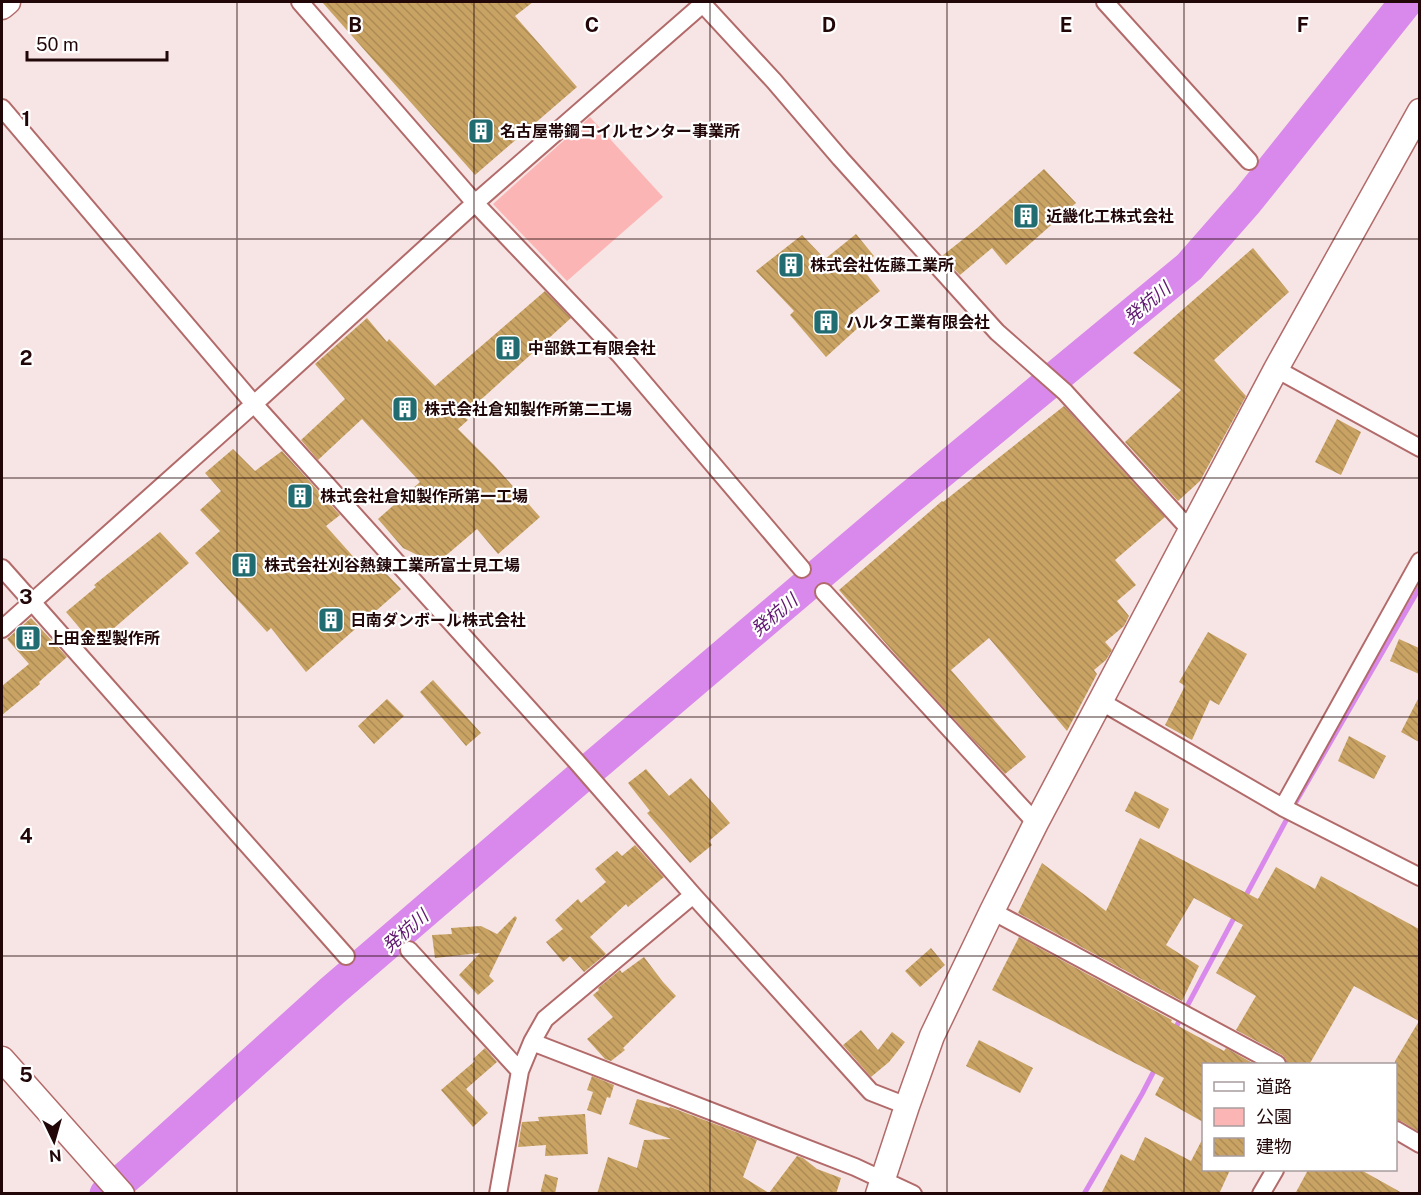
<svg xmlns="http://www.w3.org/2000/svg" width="1421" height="1195" viewBox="0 0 1421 1195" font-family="'Public Sans','Noto Sans JP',sans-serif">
<defs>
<pattern id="building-back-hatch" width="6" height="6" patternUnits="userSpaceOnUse" patternTransform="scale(1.5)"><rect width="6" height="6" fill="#c9a364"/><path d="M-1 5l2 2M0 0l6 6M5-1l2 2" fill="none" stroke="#ac8b55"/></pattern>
</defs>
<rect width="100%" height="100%" fill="#f6e5e4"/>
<!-- green -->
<path fill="#fcb5b5" d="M590,117l73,80 -96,84 -74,-77z"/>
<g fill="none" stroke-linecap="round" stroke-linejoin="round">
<!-- stream -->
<path stroke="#d889eb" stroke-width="5" d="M1244,899l53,-99 123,-213
M1175,1029l60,-113
M1084,1194l58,-100 14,-27"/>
<!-- river -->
<path stroke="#d889eb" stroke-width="33" d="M106,1194l26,-22 200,-181 243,-209 332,-282 282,-233 58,-66 159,-199"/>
</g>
<!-- building -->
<path fill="url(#building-back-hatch)" d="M322,2h211l-18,14 62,71 -102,88z
M1044,169l32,34 -70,62 -14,-17 -32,27 -18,-19 34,-27z
M856,234l18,22 -13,11 19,24 -30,24 10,11 -34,31 -36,-42 4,-4 -38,-40 46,-36 23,24z
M1253,248l36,44 -75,68 32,36 -46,85 -22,20 -53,-59 56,-52 -48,-37z
M545,291l26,27 -108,98 5,4 -10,9 36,36 46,52 -42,37 -21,-25 -41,35 -33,-16 -25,-29 42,-37 -58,-63 -44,41 -17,-20 44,-41 -30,-35 52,-46 20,24 2,-3 46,47z
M1064,406l101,111 -50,43 21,25 -19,16 12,15 -5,10 -19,16 7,8 -6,10 -12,10 3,4 -30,57 -78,-93 -38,32 75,87 -21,17 -96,-104 -70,-80 103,-89 1,1z
M1337,419l24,13 -20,43 -26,-13z
M233,449l22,22 27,-20 58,64 -14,11 40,45 10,-8 25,26 -95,83 -35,-44 -4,4 -72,-79 25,-22 -20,-21 21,-19 -16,-18z
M160,532l29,31 -76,66 2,2 -19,16 -30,-35 30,-25 -2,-2z
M31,618l36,39 -28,25 1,2 -38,31v-29l27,-22 -22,-25z
M1208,632l39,22 -28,51 -9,-5 -18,40 -27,-15 20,-39 -6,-4z
M1399,639l20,9v26l-29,-13z
M433,680l48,53 -15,13 -46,-54z
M1419,697v45l-18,-10z
M387,699l17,17 -30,28 -16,-18z
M1349,736l37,20 -12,23 -36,-18z
M646,769l23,27 22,-18 39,45 -21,18 3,4 -22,18 -43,-50 3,-2 -22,-28z
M1135,791l34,18 -10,20 -34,-18z
M1140,838l118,61 18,-32 39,22 6,-13 98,53v203l-18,-11 -6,-1v-59l24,-40 -65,-35 -45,79h-22l-1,-6 -4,-4 -46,-25 20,-34 -40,-23 27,-48 -49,-27 -28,47 33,21 -17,35 -164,-88 24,-50 64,48z
M635,845l29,32 -36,30 -2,-3 -36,33 16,17 -22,18 -14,-16 -7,6 -17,-20 17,-13 -8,-9 23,-21 3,4 25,-21 -11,-13 22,-18 5,5z
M515,916l2,2 -28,58 5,5 -16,14 -19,-20 21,-22 -45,5 -3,-23 20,-1 -1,-6 30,-2 16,8z
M1019,937l153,83 -1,2 53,29 2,-3 30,17h-53v57l-48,-27 9,-17 -172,-88z
M931,948l14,17 -25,22 -15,-16z
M644,957l19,25 13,14 -53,52 2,2 -14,11 -6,-2 -18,-20 26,-22 -20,-22 6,-5 -1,-2 22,-18 2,3z
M861,1030l17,20 14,-18 13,10 -16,20 -18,15 -28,-32z
M979,1040l54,28 -13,25 -54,-27z
M485,1048l12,14 -31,27 22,24 -15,14 -32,-37 34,-29 -2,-2z
M592,1076l22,9 -4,13 -3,-1 -6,18 -14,-5 6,-18 -6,-2z
M637,1099l32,9 1,-1 87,33 -14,37 26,16 28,-37 6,2 14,11 24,9 -5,16h-239l11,-37 29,11 7,-28 27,-1 -42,-15z
M585,1114l3,40 -43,2 1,-11 -28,2 4,-25 17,-1 -1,-4z
M1145,1137l46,24 12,-23v32h27l-11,24h-118l20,-40 13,7z
M1308,1170h53l43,24h-109z
M545,1174l13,4 -3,16h-15z"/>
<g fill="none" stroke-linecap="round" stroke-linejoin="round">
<defs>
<path id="street" d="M300,2l175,201 145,152 182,214
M701,2l73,79 66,77 157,174 68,60 126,139
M1105,2l144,159
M2,108l252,296 322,357 117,134 178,197 36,14
M1276,369l144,79
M2,568l344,388
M824,592l212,231
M2,629l252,-225 221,-201 230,-201
M1100,701l184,107 136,69
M1283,807l137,-246
M992,911l285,153
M409,950l111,121
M532,1042l13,-23 148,-124
M1396,1130l24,14
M498,1194l22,-123 12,-29 323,125 58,27
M1261,1194l14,-24"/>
<path id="secondary" d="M2,7l6,-5
M2,1059l120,135
M878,1194l29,-88 25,-70 60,-125 44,-88 240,-454 144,-258"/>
</defs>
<!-- street casing -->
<use href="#street" stroke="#b26a6a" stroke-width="20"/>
<!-- secondary casing -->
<use href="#secondary" stroke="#b26a6a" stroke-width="27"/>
<!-- street -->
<use href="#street" stroke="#fff" stroke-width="16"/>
<!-- secondary -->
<use href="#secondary" stroke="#fff" stroke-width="24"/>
</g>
<!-- grid -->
<path fill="none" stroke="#220709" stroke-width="1.5" stroke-opacity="0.55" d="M237,2v1192M474,2v1192M710,2v1192M947,2v1192M1184,2v1192M2,239h1418M2,478h1418M2,717h1418M2,956h1418"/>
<!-- icons -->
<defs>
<symbol id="building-square" viewBox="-11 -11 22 22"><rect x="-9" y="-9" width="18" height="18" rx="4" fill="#206c70" stroke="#fff"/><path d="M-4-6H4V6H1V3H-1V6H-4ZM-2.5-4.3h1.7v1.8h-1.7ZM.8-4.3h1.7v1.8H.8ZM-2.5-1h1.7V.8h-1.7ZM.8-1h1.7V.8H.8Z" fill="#fff"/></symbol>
</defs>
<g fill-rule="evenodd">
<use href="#building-square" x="466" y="116" width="30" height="30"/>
<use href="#building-square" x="1011" y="201" width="30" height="30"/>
<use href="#building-square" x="776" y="250" width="30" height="30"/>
<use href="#building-square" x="811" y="307" width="30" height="30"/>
<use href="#building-square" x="493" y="333" width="30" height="30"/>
<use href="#building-square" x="390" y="394" width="30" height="30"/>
<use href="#building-square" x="285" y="481" width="30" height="30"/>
<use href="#building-square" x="229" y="550" width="30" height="30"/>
<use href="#building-square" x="316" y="605" width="30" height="30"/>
<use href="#building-square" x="13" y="623" width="30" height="30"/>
</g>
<g text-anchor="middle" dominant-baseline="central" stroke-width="4.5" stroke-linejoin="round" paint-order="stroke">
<!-- poi labels -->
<g font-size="16" font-weight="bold" fill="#220709" stroke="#fff" text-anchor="start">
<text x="500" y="131">名古屋帯鋼コイルセンター事業所</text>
<text x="1046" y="216">近畿化工株式会社</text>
<text x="810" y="265">株式会社佐藤工業所</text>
<text x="846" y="322">ハルタ工業有限会社</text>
<text x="528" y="348">中部鉄工有限会社</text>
<text x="424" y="409">株式会社倉知製作所第二工場</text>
<text x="320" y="496">株式会社倉知製作所第一工場</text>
<text x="264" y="565">株式会社刈谷熱錬工業所富士見工場</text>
<text x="350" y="620">日南ダンボール株式会社</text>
<text x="48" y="638">上田金型製作所</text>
</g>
<!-- water labels -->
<g font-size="18" font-style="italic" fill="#5f176f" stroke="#fff">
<text transform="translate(1147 303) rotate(-40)">発杭川</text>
<text transform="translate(774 615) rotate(-40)">発杭川</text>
<text transform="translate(405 931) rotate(-41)">発杭川</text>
</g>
</g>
<g font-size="20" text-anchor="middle" font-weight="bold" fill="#220709" stroke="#fff" stroke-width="4.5" stroke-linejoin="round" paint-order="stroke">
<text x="355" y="32">B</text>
<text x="592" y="32">C</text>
<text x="829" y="32">D</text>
<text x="1066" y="32">E</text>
<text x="1303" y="32">F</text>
<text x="26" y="126">1</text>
<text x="26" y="365">2</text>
<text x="26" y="604">3</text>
<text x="26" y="843">4</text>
<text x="26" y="1082">5</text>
</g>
<!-- border -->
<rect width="1421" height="1195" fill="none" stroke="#220709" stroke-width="6"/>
<!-- legend -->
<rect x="1202" y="1063" width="195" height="108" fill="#ffffff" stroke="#a79c9d" stroke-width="1.5"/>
<rect x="1214" y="1082" width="30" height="9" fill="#ffffff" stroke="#a79c9d" stroke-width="1.5"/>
<text x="1256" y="1093" font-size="18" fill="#220709">道路</text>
<rect x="1214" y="1108" width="30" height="18" fill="#fcb5b5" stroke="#a79c9d" stroke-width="1.5"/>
<text x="1256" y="1123" font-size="18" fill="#220709">公園</text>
<rect x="1214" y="1138" width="30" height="18" fill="url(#building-back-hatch)" stroke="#a79c9d" stroke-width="1.5"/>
<text x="1256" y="1153" font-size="18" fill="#220709">建物</text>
<!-- north arrow -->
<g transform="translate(54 1141) rotate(175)" stroke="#ffffff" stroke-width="4.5" paint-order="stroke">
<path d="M0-4.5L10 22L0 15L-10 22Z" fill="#220709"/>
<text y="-9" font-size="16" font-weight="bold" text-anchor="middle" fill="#220709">N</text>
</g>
<!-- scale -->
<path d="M27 51v9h140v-9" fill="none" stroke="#220709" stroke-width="3"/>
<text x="36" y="51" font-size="18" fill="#220709" stroke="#ffffff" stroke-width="4.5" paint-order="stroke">50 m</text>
</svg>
